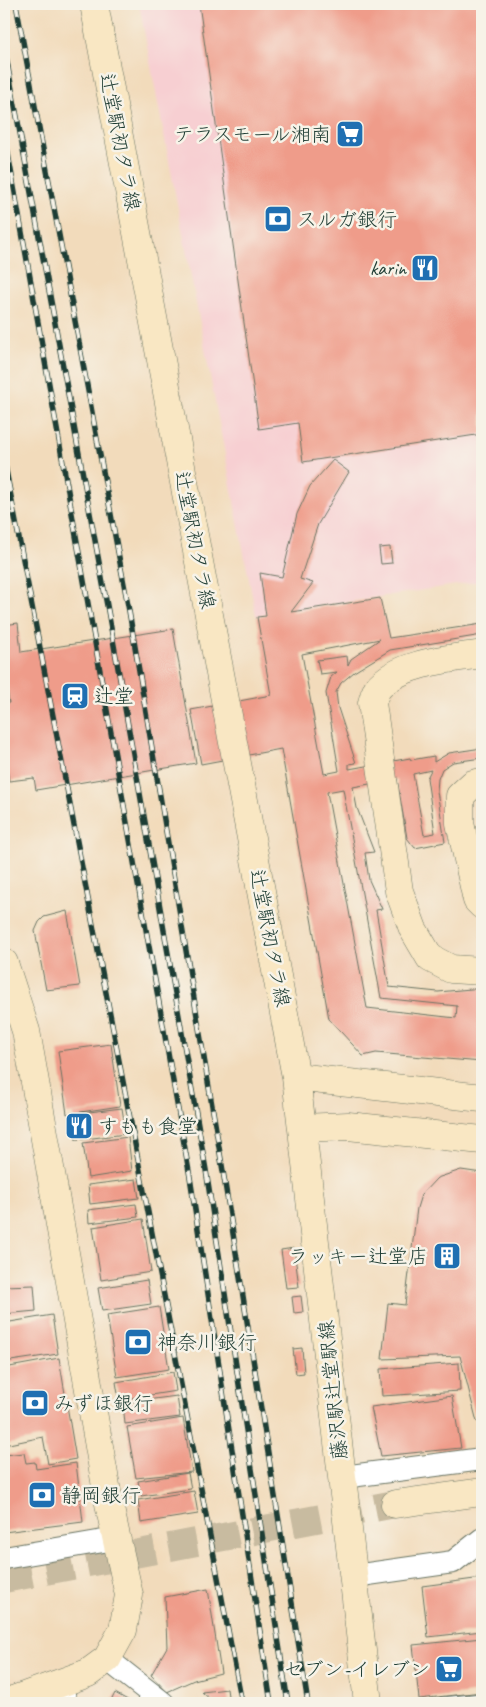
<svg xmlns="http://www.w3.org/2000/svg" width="486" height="1707" viewBox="0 0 486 1707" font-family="Caveat,'Klee One',sans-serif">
<rect width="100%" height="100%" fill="#f7f3e8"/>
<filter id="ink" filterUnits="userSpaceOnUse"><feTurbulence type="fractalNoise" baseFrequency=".02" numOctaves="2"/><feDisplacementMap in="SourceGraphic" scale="10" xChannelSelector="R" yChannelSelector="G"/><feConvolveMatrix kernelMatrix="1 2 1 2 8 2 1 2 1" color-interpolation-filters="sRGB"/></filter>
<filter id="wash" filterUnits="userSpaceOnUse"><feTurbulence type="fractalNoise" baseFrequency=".0096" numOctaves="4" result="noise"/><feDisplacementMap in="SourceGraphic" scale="20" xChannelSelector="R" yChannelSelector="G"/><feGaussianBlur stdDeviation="1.12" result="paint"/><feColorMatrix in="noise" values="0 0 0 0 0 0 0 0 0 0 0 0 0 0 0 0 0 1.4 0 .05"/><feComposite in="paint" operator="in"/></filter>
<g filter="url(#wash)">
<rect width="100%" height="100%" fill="#f2dbbb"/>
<!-- built -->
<path fill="#f7cfd2" d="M139,4h343v577l-226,35z"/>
<g id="blocks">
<!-- building -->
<path fill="#ef9c8a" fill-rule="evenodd" d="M199,4h283v430l-179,28 -5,-39 -39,6z
M333,460l16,12 -31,52 -18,55 13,4 -22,29 89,-14 9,40 93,-14v11l-92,15 -36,22 -13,11 -5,9 2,16 18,55 -7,1v5l61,-11 1,2 23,-4v6l15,-9 33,-5v10l-29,4 -11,7 -4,10 -1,12 8,51 -30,6 -8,-10 -10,-59 -44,8 4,21 17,44 -9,1 4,27 13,29 -6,1 13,77 49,5 44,-4v74l-106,-9 -13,3 -34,-37 -48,-270 -80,15 -10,-54 80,-15 -14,-78 9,-1 -6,-43 22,4 15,-63 13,-28zM380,639l-29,20 -3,6 -1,-9 -30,4 3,14 17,-2 -6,5 -5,16 13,78 -15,3 -22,-120zM431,770l-4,8 8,55 -11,2 -11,-61zM343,789l38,209 76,8 -1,12 -89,-10 -40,-216z
M390,547l2,16 -11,1 -2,-16z
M18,623l3,29 152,-23 23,134 -160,27 -2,-12 -25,3 -5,-31v-47h5l-5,-38v-40z
M67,911l13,75 -34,4 -11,-59 4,-9 5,-5z
M111,1044l9,62 -53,8 -9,-63z
M122,1108l4,26 -50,6 -3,-26z
M128,1137l4,34 -44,7 -5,-35z
M461,1170l21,3v249h-5l-17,-66 -78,3 6,-56 17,2 12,-97 4,-13 16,-17z
M136,1179l3,19 -49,6 -2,-19z
M136,1204l2,13 -49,6 -1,-13z
M143,1219l8,53 -50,8 -8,-53z
M294,1248l5,39 -13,1 -5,-38z
M147,1280l4,24 -49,7 -4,-23z
M34,1285l2,26 -32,3v-28z
M301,1296l2,16 -9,1 -2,-16z
M159,1307l10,62 -52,8 -10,-62z
M52,1315l6,39 -54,8v-39z
M302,1348l2,25 -8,1 -3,-25z
M59,1358l17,101 -28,5 -5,-27 -39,8v-77z
M459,1363l1,28 -78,5 -2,-27z
M173,1372l3,19 -57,9 -3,-18z
M177,1396l3,21 -55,7 -2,-21z
M452,1396l9,52 -80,8 -10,-49z
M183,1418l9,54 -56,6 -9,-51z
M24,1453l2,10 9,-1 1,7 40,-6 7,59 -79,10v-77z
M188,1473l3,16 -50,7 -3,-15z
M194,1491l4,23 -57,9 -3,-23z
M482,1578v53l-54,6 -6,-51z
M208,1589l13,84 -27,7 -27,12 -16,-17 16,-28 -2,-50z
M482,1638v54l-63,7 -6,-54z
M227,1689l2,14h-15l-12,-11z
M115,1693l18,10h-23z"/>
</g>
</g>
<g filter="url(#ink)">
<use href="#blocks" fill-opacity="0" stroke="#697463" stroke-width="1"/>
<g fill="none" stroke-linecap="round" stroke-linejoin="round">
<!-- secondary-tunnel -->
<path stroke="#c8bba0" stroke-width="28" stroke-dasharray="28 14" stroke-linecap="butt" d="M4,1579l391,-75"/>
<defs>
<path id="lane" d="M443,1703l39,-4"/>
<path id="street" d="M343,1477l139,-18
M4,1558l111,-19
M354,1576l99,-14 29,-23
M107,1659l56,44
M61,1683l5,20"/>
<path id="secondary" d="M94,4l202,1073 72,626
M482,654c-31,5 -83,8 -105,35 -2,4 -4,10 -5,14l27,188 14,38 17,29 21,11 31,2
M482,782l-9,2 -13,12v27l17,77 5,5
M4,963l22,68 84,478 19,86 -6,35 -16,29 -19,14 -83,30
M296,1077l186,21
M303,1128l45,-2 134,14
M395,1504l87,-12"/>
</defs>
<!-- lane casing -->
<use href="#lane" stroke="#697463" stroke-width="13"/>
<!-- street casing -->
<use href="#street" stroke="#697463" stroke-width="24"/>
<!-- secondary casing -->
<use href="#secondary" stroke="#697463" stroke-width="29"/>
<!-- lane -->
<use href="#lane" stroke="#fff" stroke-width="11"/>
<!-- street -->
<use href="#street" stroke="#fff" stroke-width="22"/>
<!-- secondary -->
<use href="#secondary" stroke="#f9e7c3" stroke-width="28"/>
<defs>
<path id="rail" d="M16,4l113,607 94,560 85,532
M4,46l104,565 98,559 82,533
M4,131l186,1046 81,526
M4,460l238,1243"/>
</defs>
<!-- rail casing -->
<use href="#rail" stroke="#1f3d34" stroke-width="5.5"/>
<!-- rail -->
<use href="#rail" stroke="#f7f3e8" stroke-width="4" stroke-dasharray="11" stroke-linecap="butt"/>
</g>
</g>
<!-- icons -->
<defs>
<symbol id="supermarket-square" viewBox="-11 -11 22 22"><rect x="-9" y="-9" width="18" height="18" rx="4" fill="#1f6fb2" stroke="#f7f3e8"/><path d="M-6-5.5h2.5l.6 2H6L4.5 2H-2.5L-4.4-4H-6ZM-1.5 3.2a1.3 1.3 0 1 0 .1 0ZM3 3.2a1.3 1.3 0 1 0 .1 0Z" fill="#fff"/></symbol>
<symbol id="bank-square" viewBox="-11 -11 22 22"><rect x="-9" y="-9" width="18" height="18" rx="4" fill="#1f6fb2" stroke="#f7f3e8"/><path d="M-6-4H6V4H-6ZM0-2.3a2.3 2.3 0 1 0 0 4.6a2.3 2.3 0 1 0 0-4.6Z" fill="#fff"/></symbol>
<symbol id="restaurant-square" viewBox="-11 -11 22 22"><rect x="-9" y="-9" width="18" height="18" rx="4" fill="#1f6fb2" stroke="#f7f3e8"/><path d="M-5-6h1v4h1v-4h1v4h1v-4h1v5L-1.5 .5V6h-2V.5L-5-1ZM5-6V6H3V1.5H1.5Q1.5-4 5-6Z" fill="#fff"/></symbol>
<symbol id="station-square" viewBox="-11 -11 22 22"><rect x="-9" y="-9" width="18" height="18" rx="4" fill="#1f6fb2" stroke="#f7f3e8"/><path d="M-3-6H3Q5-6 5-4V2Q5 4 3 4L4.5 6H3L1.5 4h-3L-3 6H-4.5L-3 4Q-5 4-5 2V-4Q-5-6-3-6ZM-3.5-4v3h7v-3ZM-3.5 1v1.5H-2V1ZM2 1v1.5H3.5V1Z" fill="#fff"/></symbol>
<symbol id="building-square" viewBox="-11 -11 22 22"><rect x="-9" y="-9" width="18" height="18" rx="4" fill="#1f6fb2" stroke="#f7f3e8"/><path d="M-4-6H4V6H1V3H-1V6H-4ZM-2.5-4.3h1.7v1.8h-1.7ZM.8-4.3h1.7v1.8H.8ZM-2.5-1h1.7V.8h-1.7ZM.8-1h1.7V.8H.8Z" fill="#fff"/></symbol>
</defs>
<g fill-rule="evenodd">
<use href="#supermarket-square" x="334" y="118" width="32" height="32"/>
<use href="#bank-square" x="262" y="203" width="32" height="32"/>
<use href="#restaurant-square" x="409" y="252" width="32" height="32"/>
<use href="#station-square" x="59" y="680" width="32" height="32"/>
<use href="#restaurant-square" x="63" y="1110" width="32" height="32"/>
<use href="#building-square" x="431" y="1240" width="32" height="32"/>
<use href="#bank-square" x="122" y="1326" width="32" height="32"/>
<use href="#bank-square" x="19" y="1387" width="32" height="32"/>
<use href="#bank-square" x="26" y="1479" width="32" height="32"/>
<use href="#supermarket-square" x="433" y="1653" width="32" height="32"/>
</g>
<g text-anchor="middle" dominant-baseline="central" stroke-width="5" stroke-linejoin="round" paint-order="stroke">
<!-- poi labels -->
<g font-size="20" fill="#1f3d34" stroke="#f7f3e8" text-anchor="start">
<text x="331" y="134" text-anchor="end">テラスモール湘南</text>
<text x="297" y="219">スルガ銀行</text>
<text x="406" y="268" text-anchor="end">karin</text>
<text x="94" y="696">辻堂</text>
<text x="98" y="1126">すもも食堂</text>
<text x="428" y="1256" text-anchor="end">ラッキー辻堂店</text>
<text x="157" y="1342">神奈川銀行</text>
<text x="54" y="1403">みずほ銀行</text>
<text x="61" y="1495">静岡銀行</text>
<text x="430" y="1669" text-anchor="end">セブン-イレブン</text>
</g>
<!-- street labels -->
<g font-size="20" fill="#1f3d34" stroke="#f7f3e8">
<text transform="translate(120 142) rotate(79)">辻堂駅初タラ線</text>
<text transform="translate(195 540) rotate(79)">辻堂駅初タラ線</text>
<text transform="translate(270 938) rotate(79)">辻堂駅初タラ線</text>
<text transform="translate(333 1390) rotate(-96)">藤沢駅辻堂駅線</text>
</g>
</g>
<!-- margin -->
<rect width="486" height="1707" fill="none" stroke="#f7f3e8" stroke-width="20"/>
</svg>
